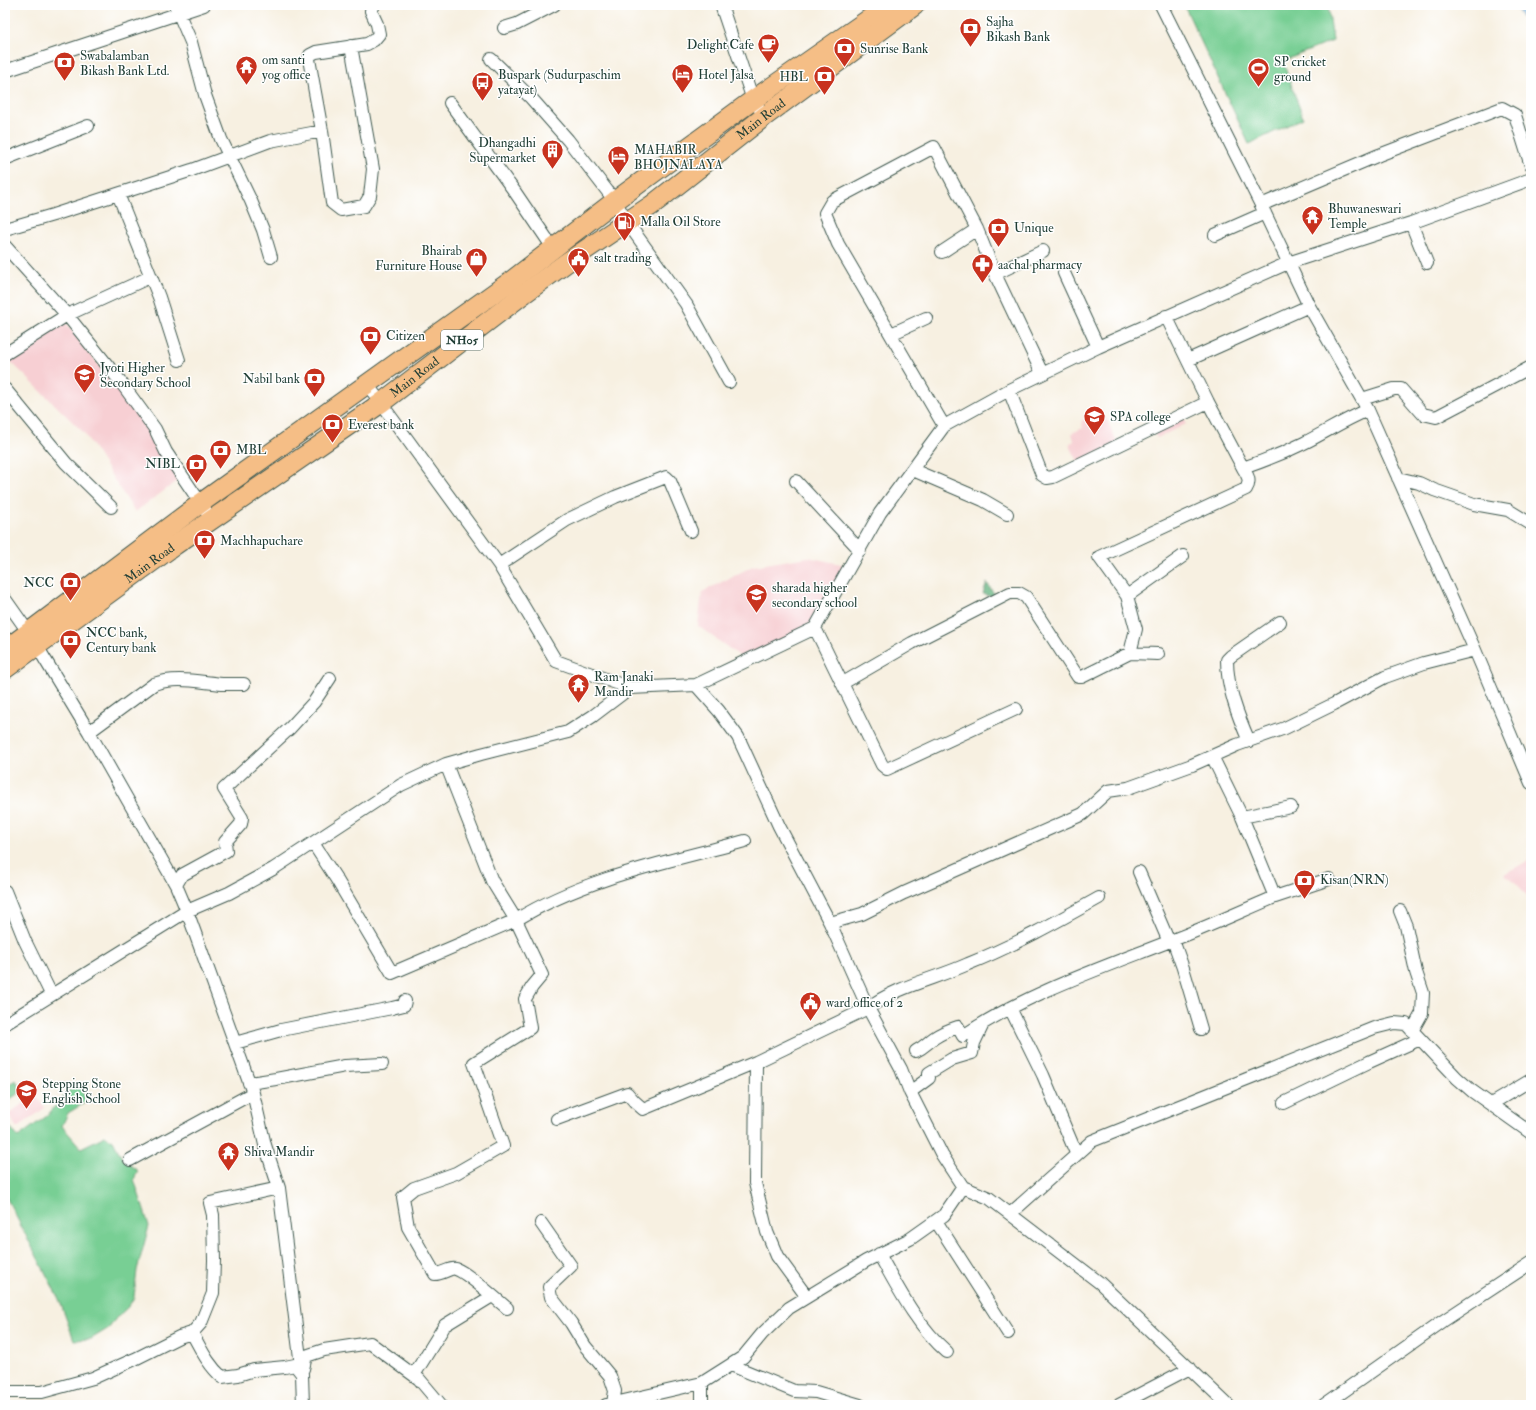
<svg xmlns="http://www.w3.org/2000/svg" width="1536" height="1410" viewBox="0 0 1536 1410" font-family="'IM FELL Double Pica',serif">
<rect width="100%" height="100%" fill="#fff"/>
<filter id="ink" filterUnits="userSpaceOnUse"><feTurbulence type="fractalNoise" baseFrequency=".025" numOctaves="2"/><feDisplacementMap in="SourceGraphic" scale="8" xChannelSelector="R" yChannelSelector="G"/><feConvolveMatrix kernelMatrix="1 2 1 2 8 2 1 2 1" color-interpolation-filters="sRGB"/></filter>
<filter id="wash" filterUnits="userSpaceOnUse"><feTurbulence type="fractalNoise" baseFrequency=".012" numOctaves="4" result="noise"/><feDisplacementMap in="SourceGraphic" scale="16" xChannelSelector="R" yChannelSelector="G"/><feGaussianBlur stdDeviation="0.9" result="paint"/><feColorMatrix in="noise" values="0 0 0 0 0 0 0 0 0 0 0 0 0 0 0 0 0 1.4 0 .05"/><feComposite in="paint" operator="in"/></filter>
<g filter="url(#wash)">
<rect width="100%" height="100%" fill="#f7f0e1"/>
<!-- built -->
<path fill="#f7cfd3" d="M65,322l85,108 33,47 -48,35 -51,-79 -75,-73z
M1088,418l5,6 13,-6 12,26 -39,19 -10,-19 5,-3 -2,-8 11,-5 -2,-7z
M1184,418l2,6 -29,14 -4,-7z
M808,557l37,8 -33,59 -40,24 -31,9 -43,-31 4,-34 51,-26z
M1531,858v42l-15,-17 -12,-9 20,-11z
M36,1095l9,13 -28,20 -9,-14z"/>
<!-- green -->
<path fill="#78cf94" stroke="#4c8664" d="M1184,5h144l5,36 -50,20 20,57 -54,26z
M16,1080l5,12 -13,8 -3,6v-20z
M81,1083l5,19 -18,11 -6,13 19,22 24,-12 8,5 9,17 16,13 -4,8 15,47 -12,44 -3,27 -5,9 -13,12 -7,10 -18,11 -17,1 -15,-41 -54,-104v-74l13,16 29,-21 20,-24z"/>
<!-- forest -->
<path fill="#62b27e" stroke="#407859" d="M987,583l8,12 -2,2 -10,-3z"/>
<!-- water -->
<path fill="#72b5e8" stroke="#48798e" d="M1515,5h16v21l-8,-7z"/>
</g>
<g filter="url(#ink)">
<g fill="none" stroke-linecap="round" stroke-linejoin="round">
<defs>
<path id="minor" d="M175,5l16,37 14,53 16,44 30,62 12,29 8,27
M721,5l32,95 12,16
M1161,5l100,200 48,101 59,104 107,240 56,133
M504,28l13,-4 37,-19
M491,59l40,39 37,42 47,61 12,21 59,82 43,78
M5,71l199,-66
M450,103l65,89 38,56
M322,131l-13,-72 1,-4 6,-3 51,-8 7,-4 5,-6 -2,-10 -6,-13 3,-6
M5,159l83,-33
M118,194l41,103 20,63
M1261,205l118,-50 123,-47 13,7 16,51
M1411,223l16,40
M5,229l48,-14 139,-45 78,-29 52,-10 10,72 9,7 23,-4 6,-10 3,-27 -22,-123
M1215,235l50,-22
M5,246l62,69 53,66 35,48 11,23 46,68
M942,252l35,-23
M1064,273l34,74
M995,274l48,-23
M1166,316l42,86 35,66c21,-7 41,-15 61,-25 22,-11 40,-23 64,-33
M891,334l35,-16
M5,354l62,-39 83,-38
M1188,360l121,-54
M367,384l132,181 57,96 74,27
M5,389l61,74 45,44
M1009,390l33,85 5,3 6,-1 155,-75
M1362,399l32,-10h7l22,25 13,3 95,-50
M944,426l-106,-182 -13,-31 7,-12 102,-54 43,82 18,45 47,99
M913,470l70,30 24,14
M1398,478l21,5 15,7 40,14 34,6 23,14
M796,481l64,69
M499,565l68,-45 48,-23 51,-20 4,4 21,50
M1127,596l56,-40
M5,599l24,34 60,99 87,153 11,26 66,182 12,52 14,43 23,186 1,31
M815,628l67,137 5,4 129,-60
M1130,653l6,-24 -9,-33 -28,-39 147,-68c5,-8 2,-13 -3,-21
M843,683l69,-40 98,-50h9l7,4 52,80h4l48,-24 28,1
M696,685l23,26 19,26 41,89 51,97 38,85 33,61 9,23 32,63 21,32 26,11 111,85 128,122
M89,732l65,-48c22,-8 45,-2 68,0 7,0 15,0 22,0
M1249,741c-11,-25 -22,-53 -22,-81l4,-4 49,-34
M446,764l46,117 24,39 26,55 -10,12 -7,12 5,29 -56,35 29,83 -47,27 -42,15 -11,9 5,30 27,47c7,0 16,-7 21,-5 12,4 40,30 51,39
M1242,817l49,-10
M313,843l24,37 55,93 124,-53c70,-43 152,-58 229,-79
M1139,872l30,70
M176,885l6,-10 44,-24 -1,-9 16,-18 1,-6 -18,-29 66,-61 24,-26 16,-24
M5,891l20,50 26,53
M1275,897l54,-18
M1400,911l6,15 10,46 7,21 -1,20 -10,18
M830,923l32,-9 42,-21 179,-79 25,-23 20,-3 64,-23 45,-20 48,-17 49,-24 51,-27 39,-14 51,-13
M1173,940l10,28 18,61
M1010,1008l33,67 33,78
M5,1024l182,-113 42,-18 44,-24 128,-84 45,-21 35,-10 87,-22 25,-16 37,-28 66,-3 119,-57 65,-115 64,-87 65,-36 89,-43 190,-84 123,-40 120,-44
M235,1043l46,-13 111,-22 12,-3 1,-4
M916,1051c8,-4 11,-8 18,-13 7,-5 15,-8 24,-11l5,9c67,-45 145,-70 220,-100 31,-12 61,-26 92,-39l-33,-80 -30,-61
M756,1062l-1,121 12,49 10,24 30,41
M249,1083l27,-4 69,-13 37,-2
M910,1092l19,-14v-5l23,-14 20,-6 2,-10 9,-19
M1284,1103l85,-41 51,-23
M1491,1104l40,-24
M557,1119l70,-26 7,8 9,8 113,-47 112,-54c29,-22 67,-29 100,-44 45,-18 88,-42 131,-66
M130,1160l123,-67
M1010,1214l82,-73 282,-113 20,-5 12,1 51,54 15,13 59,42
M936,1221l72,112
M541,1223l30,43 -22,21 2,10 20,26 14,23 25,30 5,15 -2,12
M879,1254c19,34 38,72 68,98
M192,1333l9,-10 12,-30 1,-33 -1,-45 -3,-12 69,-15
M731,1365l63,26 22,1 44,13
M303,1369l3,-13 18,-6 46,-7 49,36 22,26
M414,1375l31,-50 44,-27 2,-3
M5,1392h37l51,-14 42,-19 44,-22 13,-4c9,16 16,32 30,44l16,-2 16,-5 31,-3 10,-2 7,9
M606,1405l96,-22 41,-26 19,-23 27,-26 77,-47 44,-22 34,-24 19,-28
M702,1405v-22
M1119,1405l71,-37
M1324,1405l119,-84 88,-58"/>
<g id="primary">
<path d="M5,650l196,-147 310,-222 104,-80 138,-101 136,-95"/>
<path id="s1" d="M5,669l170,-124 206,-142 140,-107 45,-33 86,-58 113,-89 150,-111"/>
</g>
</defs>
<!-- minor casing -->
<use href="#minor" stroke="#3f584e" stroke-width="14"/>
<!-- primary casing -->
<use href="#primary" stroke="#3f584e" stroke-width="21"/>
<!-- minor -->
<use href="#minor" stroke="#fff" stroke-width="12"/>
<!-- primary -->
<use href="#primary" stroke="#f5be86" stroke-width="19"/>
</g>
</g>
<!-- icons -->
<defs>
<symbol id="bank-pin" viewBox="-11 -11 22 30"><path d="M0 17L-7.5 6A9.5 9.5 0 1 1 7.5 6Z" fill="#c8321e" stroke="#fff"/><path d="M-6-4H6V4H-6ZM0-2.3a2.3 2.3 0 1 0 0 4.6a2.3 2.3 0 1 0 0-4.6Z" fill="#fff"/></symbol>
<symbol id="cafe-pin" viewBox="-11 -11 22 30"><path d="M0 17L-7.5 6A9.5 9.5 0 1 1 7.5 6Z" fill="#c8321e" stroke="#fff"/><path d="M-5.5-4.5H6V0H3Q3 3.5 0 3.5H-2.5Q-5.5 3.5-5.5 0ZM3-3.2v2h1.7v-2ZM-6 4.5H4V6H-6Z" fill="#fff"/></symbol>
<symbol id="temple-pin" viewBox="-11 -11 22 30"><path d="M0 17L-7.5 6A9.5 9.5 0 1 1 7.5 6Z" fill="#c8321e" stroke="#fff"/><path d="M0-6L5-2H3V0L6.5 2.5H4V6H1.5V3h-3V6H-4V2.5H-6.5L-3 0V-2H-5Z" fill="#fff"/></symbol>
<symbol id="stadium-pin" viewBox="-11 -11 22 30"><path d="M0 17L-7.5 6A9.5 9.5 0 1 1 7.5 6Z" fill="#c8321e" stroke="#fff"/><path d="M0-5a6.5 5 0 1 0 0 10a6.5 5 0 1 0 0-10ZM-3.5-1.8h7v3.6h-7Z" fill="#fff"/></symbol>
<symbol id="hotel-pin" viewBox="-11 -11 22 30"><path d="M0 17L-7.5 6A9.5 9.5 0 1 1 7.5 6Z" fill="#c8321e" stroke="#fff"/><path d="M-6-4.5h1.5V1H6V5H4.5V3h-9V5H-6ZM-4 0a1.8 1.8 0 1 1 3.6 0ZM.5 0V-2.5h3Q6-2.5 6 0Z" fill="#fff"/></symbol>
<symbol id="bus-pin" viewBox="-11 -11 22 30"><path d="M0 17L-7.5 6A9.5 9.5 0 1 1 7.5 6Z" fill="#c8321e" stroke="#fff"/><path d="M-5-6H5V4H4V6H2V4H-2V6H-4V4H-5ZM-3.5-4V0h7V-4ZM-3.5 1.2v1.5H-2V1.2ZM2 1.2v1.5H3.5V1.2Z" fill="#fff"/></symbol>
<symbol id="building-pin" viewBox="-11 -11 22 30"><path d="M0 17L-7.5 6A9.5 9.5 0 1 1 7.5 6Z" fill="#c8321e" stroke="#fff"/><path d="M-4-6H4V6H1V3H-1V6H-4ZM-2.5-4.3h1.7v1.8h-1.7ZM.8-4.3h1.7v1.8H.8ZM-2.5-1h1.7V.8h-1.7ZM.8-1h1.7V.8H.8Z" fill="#fff"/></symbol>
<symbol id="fuel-pin" viewBox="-11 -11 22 30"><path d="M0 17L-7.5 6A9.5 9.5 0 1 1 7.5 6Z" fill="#c8321e" stroke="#fff"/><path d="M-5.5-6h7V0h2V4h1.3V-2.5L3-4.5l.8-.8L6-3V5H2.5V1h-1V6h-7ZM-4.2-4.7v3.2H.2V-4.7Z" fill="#fff"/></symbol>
<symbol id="shop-pin" viewBox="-11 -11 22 30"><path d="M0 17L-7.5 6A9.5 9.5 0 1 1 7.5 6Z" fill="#c8321e" stroke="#fff"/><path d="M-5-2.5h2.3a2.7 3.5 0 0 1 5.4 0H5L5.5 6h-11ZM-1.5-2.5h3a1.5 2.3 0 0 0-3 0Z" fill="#fff"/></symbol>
<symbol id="civic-pin" viewBox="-11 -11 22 30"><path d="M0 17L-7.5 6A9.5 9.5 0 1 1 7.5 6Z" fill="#c8321e" stroke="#fff"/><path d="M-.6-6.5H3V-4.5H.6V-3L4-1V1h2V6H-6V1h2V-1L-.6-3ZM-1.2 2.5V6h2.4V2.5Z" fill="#fff"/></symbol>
<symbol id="pharmacy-pin" viewBox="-11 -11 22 30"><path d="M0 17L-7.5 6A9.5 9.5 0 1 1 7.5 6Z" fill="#c8321e" stroke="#fff"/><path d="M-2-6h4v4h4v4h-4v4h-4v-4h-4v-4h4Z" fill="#fff"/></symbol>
<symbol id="school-pin" viewBox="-11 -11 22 30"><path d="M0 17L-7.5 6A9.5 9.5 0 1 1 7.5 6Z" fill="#c8321e" stroke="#fff"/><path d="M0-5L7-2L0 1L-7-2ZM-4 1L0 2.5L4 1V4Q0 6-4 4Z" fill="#fff"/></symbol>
<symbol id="university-pin" viewBox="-11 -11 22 30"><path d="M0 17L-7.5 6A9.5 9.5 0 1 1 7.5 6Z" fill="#c8321e" stroke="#fff"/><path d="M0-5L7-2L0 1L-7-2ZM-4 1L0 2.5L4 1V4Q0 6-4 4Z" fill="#fff"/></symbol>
</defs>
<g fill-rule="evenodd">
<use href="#bank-pin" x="958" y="16" width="25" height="34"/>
<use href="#cafe-pin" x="756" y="32" width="25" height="34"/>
<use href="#bank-pin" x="832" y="36" width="25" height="34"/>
<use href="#bank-pin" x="52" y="50" width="25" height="34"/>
<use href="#temple-pin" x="234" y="54" width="25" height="34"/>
<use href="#stadium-pin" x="1246" y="56" width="25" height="34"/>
<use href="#hotel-pin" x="670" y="62" width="25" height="34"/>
<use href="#bank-pin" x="812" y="64" width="25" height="34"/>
<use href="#bus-pin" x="470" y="70" width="25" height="34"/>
<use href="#building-pin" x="540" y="138" width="25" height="34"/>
<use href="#hotel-pin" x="606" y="144" width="25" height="34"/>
<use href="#temple-pin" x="1300" y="204" width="25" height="34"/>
<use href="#fuel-pin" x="612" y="210" width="25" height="34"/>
<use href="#bank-pin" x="986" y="216" width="25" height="34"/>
<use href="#shop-pin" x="464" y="246" width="25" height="34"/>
<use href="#civic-pin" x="566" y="246" width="25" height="34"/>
<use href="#pharmacy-pin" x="970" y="252" width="25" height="34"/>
<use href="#bank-pin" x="358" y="324" width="25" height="34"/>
<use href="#school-pin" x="72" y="362" width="25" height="34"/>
<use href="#bank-pin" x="302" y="366" width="25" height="34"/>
<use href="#university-pin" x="1082" y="404" width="25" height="34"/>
<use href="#bank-pin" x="320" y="412" width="25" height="34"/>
<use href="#bank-pin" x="208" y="438" width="25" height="34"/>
<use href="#bank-pin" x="184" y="452" width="25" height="34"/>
<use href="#bank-pin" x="192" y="528" width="25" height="34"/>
<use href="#bank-pin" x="58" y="570" width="25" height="34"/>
<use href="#university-pin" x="744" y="582" width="25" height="34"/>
<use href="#bank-pin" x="58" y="628" width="25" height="34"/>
<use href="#temple-pin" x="566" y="672" width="25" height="34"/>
<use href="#bank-pin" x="1292" y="868" width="25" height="34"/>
<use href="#civic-pin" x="798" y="990" width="25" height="34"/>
<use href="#school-pin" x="14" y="1078" width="25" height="34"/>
<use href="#temple-pin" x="216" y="1140" width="25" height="34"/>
</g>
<g text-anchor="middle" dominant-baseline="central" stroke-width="3" stroke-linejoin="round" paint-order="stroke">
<!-- shield labels -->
<rect fill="#fff" stroke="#627771" stroke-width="1" x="441" y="330" width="42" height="20" rx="3"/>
<g font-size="12" font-weight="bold" fill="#1f3d34">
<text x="462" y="340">NH05</text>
</g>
<!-- poi labels -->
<g font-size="13" fill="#1f3d34" stroke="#fff" text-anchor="start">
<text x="986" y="22">Sajha<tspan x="986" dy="15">Bikash Bank</tspan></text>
<text x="754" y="45" text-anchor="end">Delight Cafe</text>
<text x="860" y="49">Sunrise Bank</text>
<text x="80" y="56">Swabalamban<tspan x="80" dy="15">Bikash Bank Ltd.</tspan></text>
<text x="262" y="60">om santi<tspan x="262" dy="15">yog office</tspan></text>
<text x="1274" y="62">SP cricket<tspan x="1274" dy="15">ground</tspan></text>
<text x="498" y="75">Buspark (Sudurpaschim<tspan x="498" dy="15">yatayat)</tspan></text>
<text x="698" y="75">Hotel Jalsa</text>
<text x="808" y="77" text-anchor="end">HBL</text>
<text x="536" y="143" text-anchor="end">Dhangadhi<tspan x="536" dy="15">Supermarket</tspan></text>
<text x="634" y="150">MAHABIR<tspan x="634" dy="15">BHOJNALAYA</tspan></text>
<text x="1328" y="209">Bhuwaneswari<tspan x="1328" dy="15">Temple</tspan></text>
<text x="640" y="222">Malla Oil Store</text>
<text x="1014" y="228">Unique</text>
<text x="462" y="251" text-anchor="end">Bhairab<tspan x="462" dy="15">Furniture House</tspan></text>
<text x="594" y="258">salt trading</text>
<text x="998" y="265">aachal pharmacy</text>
<text x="386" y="336">Citizen</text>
<text x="100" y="368">Jyoti Higher<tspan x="100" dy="15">Secondary School</tspan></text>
<text x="300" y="379" text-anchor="end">Nabil bank</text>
<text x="1110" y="417">SPA college</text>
<text x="348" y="425">Everest bank</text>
<text x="236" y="450">MBL</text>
<text x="180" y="464" text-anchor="end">NIBL</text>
<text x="220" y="541">Machhapuchare</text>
<text x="54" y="583" text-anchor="end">NCC</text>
<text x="772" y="588">sharada higher<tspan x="772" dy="15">secondary school</tspan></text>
<text x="86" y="633">NCC bank,<tspan x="86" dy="15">Century bank</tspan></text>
<text x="594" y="677">Ram Janaki<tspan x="594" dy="15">Mandir</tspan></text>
<text x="1320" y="880">Kisan(NRN)</text>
<text x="826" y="1003">ward office of 2</text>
<text x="42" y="1084">Stepping Stone<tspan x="42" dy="15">English School</tspan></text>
<text x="244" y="1152">Shiva Mandir</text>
</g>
<!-- street labels -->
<g font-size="13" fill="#1f3d34" stroke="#fff">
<text stroke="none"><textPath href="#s1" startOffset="935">Main Road</textPath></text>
<text stroke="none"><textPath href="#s1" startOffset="503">Main Road</textPath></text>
<text stroke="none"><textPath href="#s1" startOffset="179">Main Road</textPath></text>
</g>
</g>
<!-- margin -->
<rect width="1536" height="1410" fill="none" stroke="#fff" stroke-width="20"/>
</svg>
